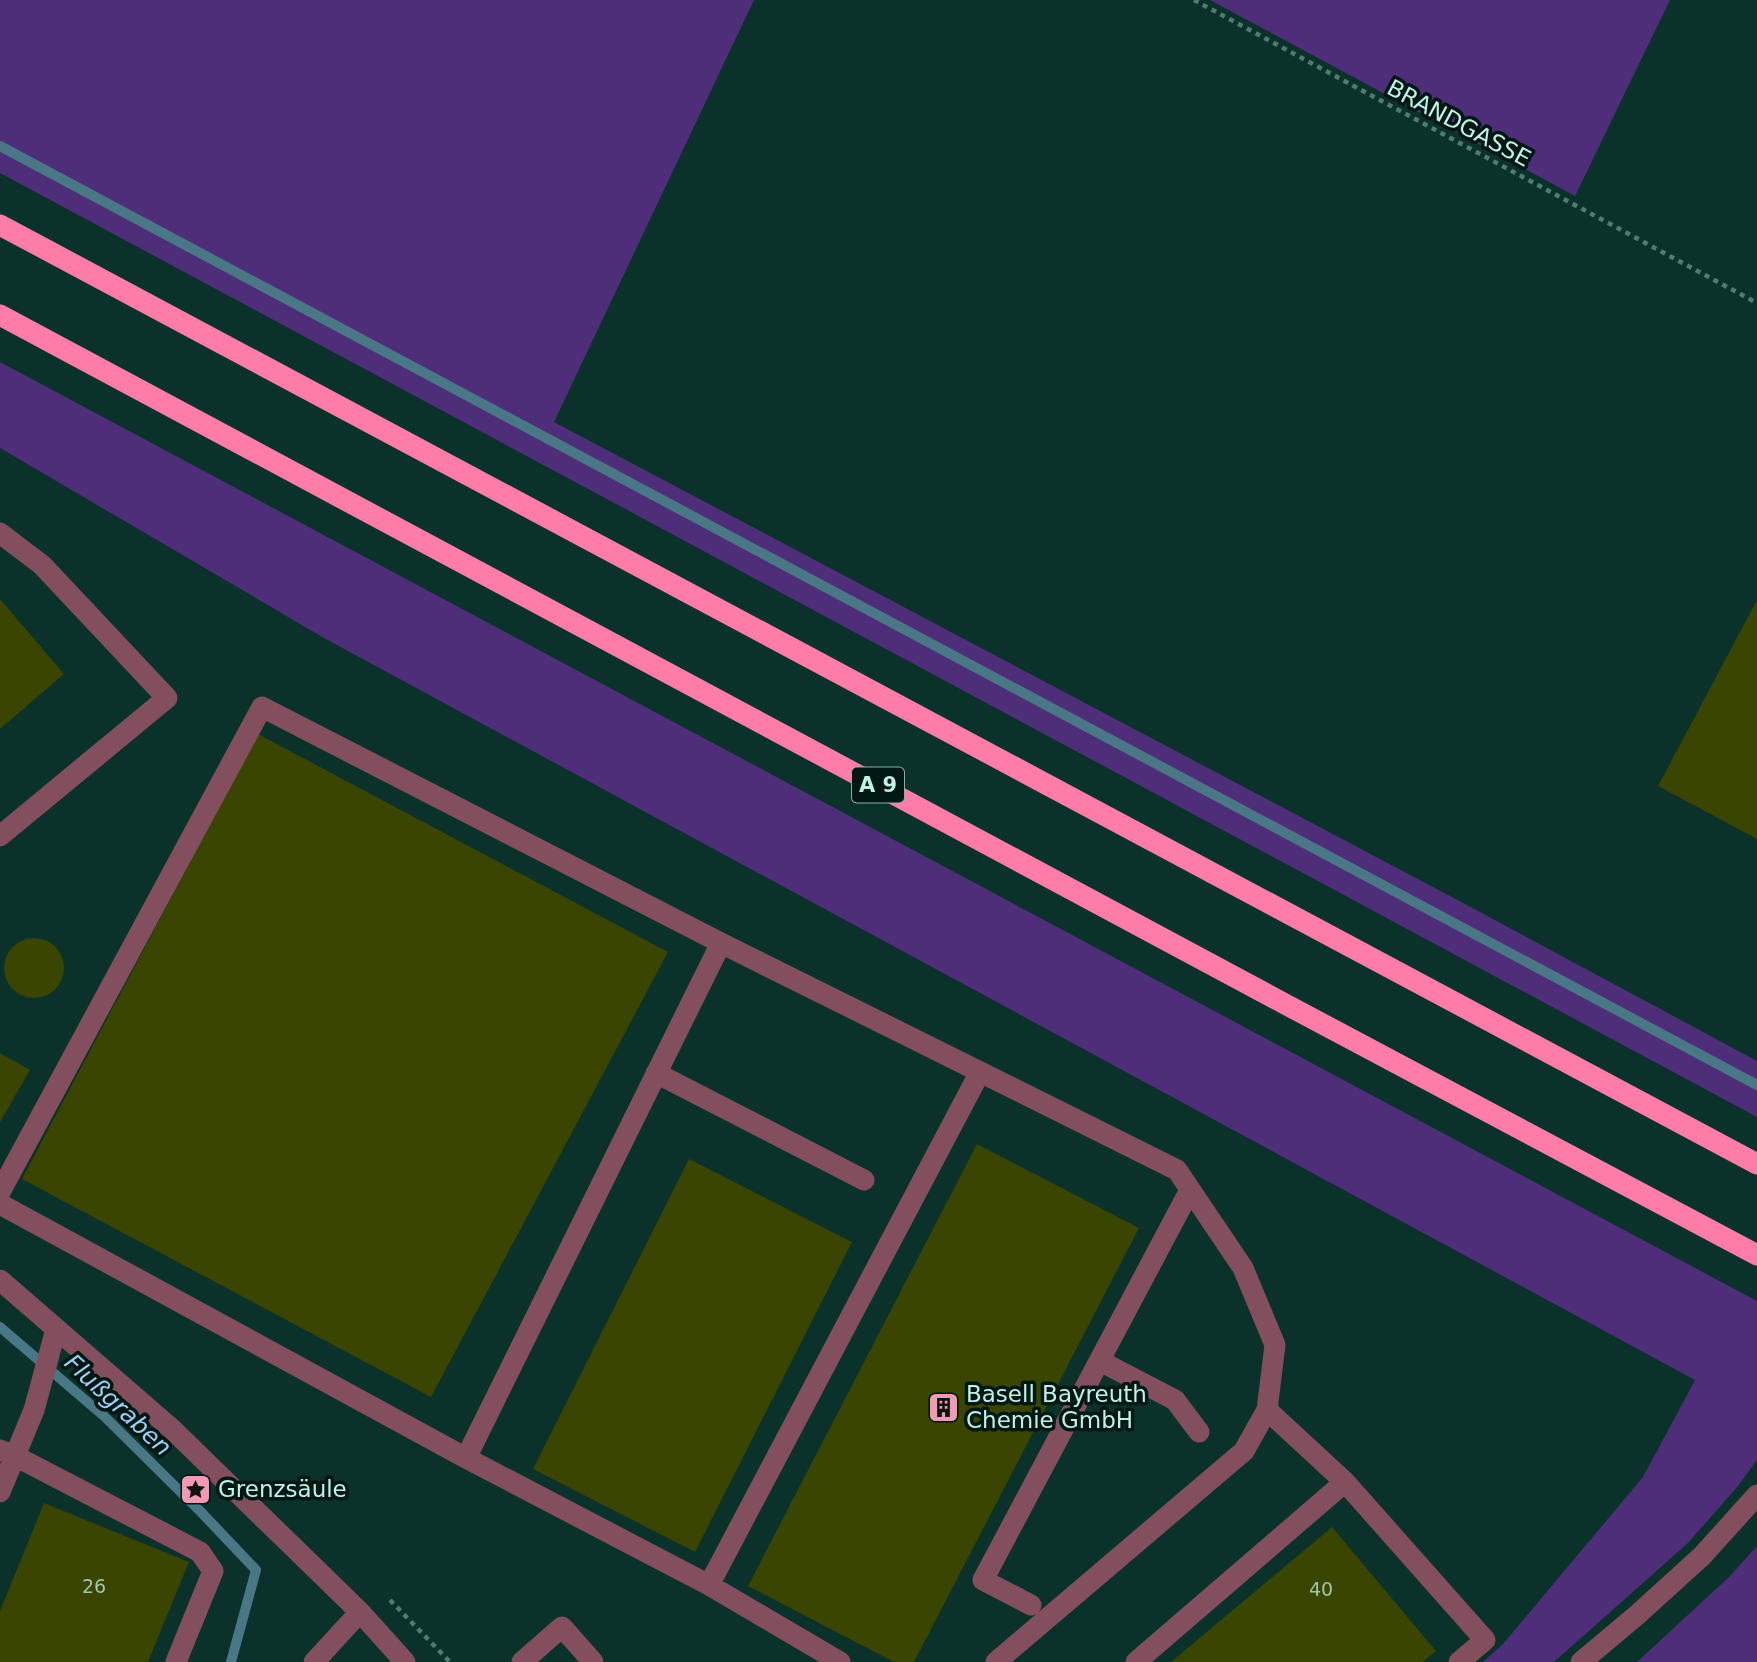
<svg xmlns="http://www.w3.org/2000/svg" width="1757" height="1662" viewBox="0 0 1757 1662" font-family="'DejaVu Sans',sans-serif">
<rect width="100%" height="100%" fill="#0b312b"/>
<!-- green -->
<path fill="#4e2d79" d="M0,0h754l-200,422 913,483 290,156v56l-1757,-944z
M1210,0h460l-95,196z
M0,362l1757,939v159l-19,26 -50,57 -134,119h-71l20,-18 140,-167 52,-97 -1371,-742 -324,-190z
M1757,1546v116h-120l92,-85z"/>
<g fill="none" stroke-linecap="round" stroke-linejoin="round">
<!-- stream -->
<path stroke="#4a7786" stroke-width="10" d="M0,146l1757,939
M0,1327l105,90 96,95 55,58 -25,92"/>
</g>
<!-- building -->
<path fill="#394500" d="M0,599l64,75 -64,55z
M1757,600v239l-99,-53z
M258,734l410,218 -237,445 -409,-218z
M4 968a30 30 0 1 1 60 0a30 30 0 1 1-60 0Z
M0,1053l30,17 -30,52z
M977,1144l162,84 -225,434h-20l-146,-76z
M689,1159l163,83 -157,310 -162,-83z
M44,1503l145,59 -41,100h-148v-51z
M1332,1527l104,124 -13,11h-252z"/>
<g fill="none" stroke-linecap="round" stroke-linejoin="round">
<!-- path -->
<path stroke="#507b73" stroke-width="4.5" stroke-dasharray="5 5" stroke-linecap="butt" d="M1194,0l563,303
M390,1600l60,62"/>
<!-- minor -->
<path stroke="#834f5f" stroke-width="21" d="M0,533l42,32 125,133 -167,138
M656,1073l208,107
M0,1192l262,-485 459,236 456,227 66,98 32,77 -8,65 -23,41 -248,211
M0,1204l466,254 243,127 131,77
M0,1280l173,150 187,182 45,50
M1100,1361l75,39 24,32
M1267,1410l78,72
M0,1450l15,6 185,96 13,19 -37,91
M466,1458l255,-515
M0,1492l34,-82 22,-81
M709,1585l271,-513
M1031,1605l-48,-25 207,-390
M314,1662l46,-50
M522,1662l40,-35 31,35
M1136,1662l209,-180 140,158 -26,22
M1581,1662l56,-47 65,-59 55,-61"/>
<!-- highway -->
<path stroke="#fd7ca8" stroke-width="21" d="M0,225l1757,939
M0,315l1285,689 472,251"/>
</g>
<!-- icons -->
<defs>
<symbol id="building-square" viewBox="-11 -11 22 22"><rect x="-9" y="-9" width="18" height="18" rx="4" fill="#f09ab4" stroke="#001713"/><path d="M-4-6H4V6H1V3H-1V6H-4ZM-2.5-4.3h1.7v1.8h-1.7ZM.8-4.3h1.7v1.8H.8ZM-2.5-1h1.7V.8h-1.7ZM.8-1h1.7V.8H.8Z" fill="#111"/></symbol>
<symbol id="sight-square" viewBox="-11 -11 22 22"><rect x="-9" y="-9" width="18" height="18" rx="4" fill="#f09ab4" stroke="#001713"/><path d="M0-6L1.8-2.2L6-1.7L2.9 1.2L3.7 5.4L0 3.3L-3.7 5.4L-2.9 1.2L-6-1.7L-1.8-2.2Z" fill="#111"/></symbol>
</defs>
<g fill-rule="evenodd">
<use href="#building-square" x="926" y="1390" width="35" height="35"/>
<use href="#sight-square" x="178" y="1472" width="35" height="35"/>
</g>
<g text-anchor="middle" dominant-baseline="central" stroke-width="7" stroke-linejoin="round" paint-order="stroke">
<!-- number labels -->
<g font-size="19" fill="#9ec7ad">
<text x="94" y="1586">26</text>
<text x="1321" y="1589">40</text>
</g>
<!-- shield labels -->
<rect fill="#001713" stroke="#86b0a7" stroke-width="2" x="852" y="767.5" width="52" height="35" rx="5"/>
<g font-size="21" font-weight="bold" fill="#bff2e7">
<text x="878" y="785">A 9</text>
</g>
<!-- street labels -->
<g font-size="23" fill="#bff2e7" stroke="#001713">
<text transform="translate(1459 123) rotate(28)">BRANDGASSE</text>
</g>
<!-- poi labels -->
<g font-size="23" fill="#bff2e7" stroke="#001713" text-anchor="start">
<text x="966" y="1394">Basell Bayreuth<tspan x="966" dy="26">Chemie GmbH</tspan></text>
<text x="218" y="1489">Grenzsäule</text>
</g>
<!-- water labels -->
<g font-size="24" font-style="italic" fill="#9acff6" stroke="#001713">
<text transform="translate(118 1405) rotate(43)">Flußgraben</text>
</g>
</g>
</svg>
